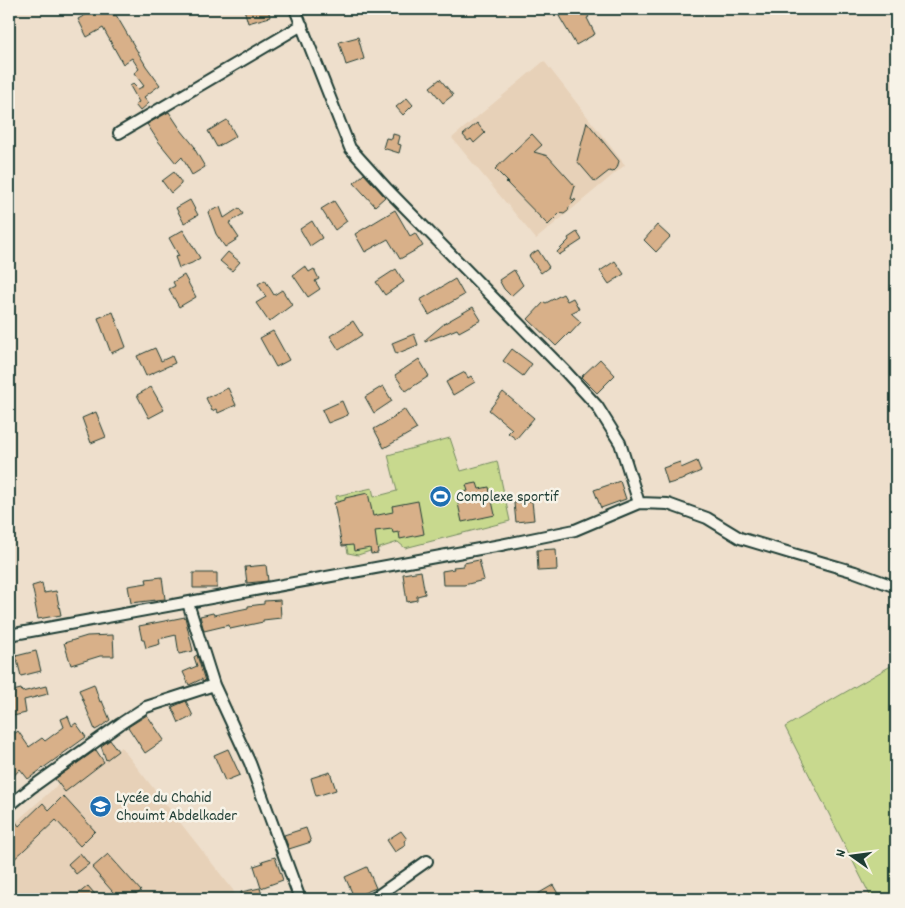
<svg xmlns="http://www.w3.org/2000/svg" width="905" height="908" viewBox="0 0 905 908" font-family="Dekko,sans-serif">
<rect width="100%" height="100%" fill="#eedfcc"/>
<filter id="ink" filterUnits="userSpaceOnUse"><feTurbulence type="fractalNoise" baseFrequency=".02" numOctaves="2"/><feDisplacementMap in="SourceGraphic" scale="10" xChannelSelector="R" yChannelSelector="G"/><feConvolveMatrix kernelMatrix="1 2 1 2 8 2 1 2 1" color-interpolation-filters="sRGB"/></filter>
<g filter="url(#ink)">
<!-- built -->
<path fill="#e7d1b8" d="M544,61l81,104 -89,74 -84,-101z
M121,747l112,143 3,9h-227v-71l53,-47 7,6z"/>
<!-- green -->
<path fill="#c8d98e" stroke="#748b61" d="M450,438l11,33 36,-10 13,60 -105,27 -7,-6 -40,13 -10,-2 -12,-57 36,-8 2,9 23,-6 -9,-36z
M896,663v236h-24l-87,-172z"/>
<!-- building -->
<path fill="#d8b089" stroke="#1f3d34" d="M105,9h5l3,7 3,-1 30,51 14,19 -16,12 5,6 -9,8 -5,-6 4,-3 -9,-16 3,-2 5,5 6,-3 -10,-13 5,-4 -7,-11 -9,6 -20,-36 -16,9 -9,-18 13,-7 1,2z
M244,9h24l2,8 -22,6z
M572,9h12l5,8 -2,1 8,16 -19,11 -17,-29z
M358,37l6,22 -18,6 -7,-23z
M440,79l13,16 -10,8 -13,-16z
M407,98l6,7 -10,10 -7,-8z
M169,112l12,18 14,17 -1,1 11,19 -13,8 -10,-18 -6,6 -18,-22 -11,-17z
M227,120l9,16 -19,11 -9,-16z
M587,122l32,39 -2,7 -4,4 -4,-1 -14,11 -18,-21z
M477,123l8,10 -11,10 -3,-4 -3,2 -5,-6z
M393,134l7,2 -2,8 3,1 -2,8 -16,-5 3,-10 6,1z
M532,134l10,11 -8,7 14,4 27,30 -4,13 5,1 -7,7 -1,4 -4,3 -4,-1 -12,12 -42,-43 3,1 -14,-14z
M174,172l7,10v2l-10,9 -9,-12z
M364,174l21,23 -10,9 -21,-23z
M190,200l8,15 -14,8 -8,-15z
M334,201l13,20 -12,9 -14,-21z
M220,207l4,11 15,-10 4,6 -14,9 10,15 -14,9 -9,-13 -8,-22z
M395,210l15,26 5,-3 8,13 -23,13 -12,-20 -23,13 -10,-18z
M312,221l10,17 -12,8 -10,-17z
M657,225l13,12 -14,15 -12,-12z
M183,230l17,28 -8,5 -13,5 -4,-11 4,-1 -10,-18z
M577,232l5,8 -23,15 -2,-3 12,-12 -1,-2z
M538,250l11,17 -8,6 -12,-17z
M228,252l12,10 -8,9 -12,-10z
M615,261l9,13 -15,10 -9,-13z
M305,266l4,6 5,-3 5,10 -4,2 5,8 -12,8 -15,-22z
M396,269l8,13 -19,13 -9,-13z
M514,270l9,15 -12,11 -7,-7 -5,-9z
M184,275l12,22 -17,10 -10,-18 6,-3 -2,-4z
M455,279l9,16 -35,20 -9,-15z
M265,280l9,15 8,-5 10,15 -23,17 -13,-19 10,-6 -8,-13z
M563,294l4,7 6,-3 6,11 -8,4 10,9 -11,12 -1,-1 -13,13 -28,-27 16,-17 2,1z
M473,307l8,13 -22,12 -2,-3 -32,13v-2l20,-17z
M113,312l13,35 -15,6 -13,-35z
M353,321l9,14 -23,15 -9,-14z
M273,331l16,29 -13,7 -16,-29z
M414,334l4,11 -22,9 -4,-11z
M155,348l6,13 11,-5 3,7 -29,13 -9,-20z
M512,349l20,15 -9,12 -20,-15z
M419,359l10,17 -23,15 -11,-16z
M600,359l15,16 -18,18 -16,-16z
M465,372l3,6 3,-2 4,6 -22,13 -7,-13z
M383,386l9,15 -18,12 -9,-16z
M151,387l13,23 -15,8 -12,-23z
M228,388l8,17 -18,8 -2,-4 -4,2 -6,-13z
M503,392l31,26 -18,21 -8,-6 4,-4 -23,-19z
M342,401l6,14 -20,8 -6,-13z
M404,409l13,20 -33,19 -10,-19 21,-12 -1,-1z
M96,412l10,25 -15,6 -9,-25z
M697,461l4,10 -16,7v1l-17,5 -5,-16 17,-6 1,6z
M620,481l6,18 -25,9 -7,-18z
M477,483l2,6 10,-2 6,28 -33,7 -6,-28 12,-3 -2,-6z
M368,493l5,23 20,-4 -1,-6 26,-5 6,33 -24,5 -1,-7 -6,1 -1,-4 -17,2 3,22 -7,1 -1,-6 -16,3 -1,-6 -11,1 -8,-43 11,-3v-2z
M532,501l2,19 -18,2 -2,-19z
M556,549l1,21 -19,1 -1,-21z
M479,560l5,20 -20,5h-21l-1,-14 12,-2 -1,-2 11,-1v-3z
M266,565l2,16 -21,2 -2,-16z
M421,571l4,23 -8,2v4l-10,2 -4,-28z
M193,573h24v15h-24z
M162,577l3,22 -34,4 -3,-17 19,-3 -1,-4z
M42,583l2,10 12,-2 5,24 -23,4 -3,-15h1l-4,-18z
M280,600l1,18 -18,2v2l-33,7 -1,-4 -25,6 -4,-15 13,-3 1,2 34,-7v-2l16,-2v-3z
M185,617l8,34 -14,3 -3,-19 -17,4 1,5 -14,4 -2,-8h-2l-3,-14z
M113,635l1,21h-14l-29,9 -7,-22 23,-7z
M36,651l5,20 -20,5 -5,-20z
M197,655l8,26 -3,1v-3l-13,6 -6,-13 14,-6 -3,-9z
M94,684l6,18 2,-1 8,19 -11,8 -4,2 -16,-40z
M46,686l2,8 -24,6 2,13 -17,4v-25l12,-3 1,3z
M186,701l7,15 -14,7 -7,-16z
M147,715l17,25 -19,13 -17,-26z
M68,716l4,10 4,-3 10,14 -58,42 -8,-10 -11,12v-43l9,-7 11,16 13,-9 3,3 19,-14 -3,-8z
M110,740l8,11 -12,9 -5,-14z
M228,749l12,26 -15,6 -11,-26z
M96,750l8,12 -39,30 -10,-13z
M330,772l6,18 -20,6 -5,-18z
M63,796l32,35 -15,15 -24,-26 -47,44v-35l7,-7 3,4 24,-23 6,7z
M306,828l5,14 -22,7 -5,-14z
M401,831l6,8 -3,2 2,4 -11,7 -8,-12z
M80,853l9,11 -13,10 -8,-10z
M108,854l33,37 -10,8h-12l-27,-31z
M275,857l8,23 -22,8 -7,-22 9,-3 -1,-2z
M367,867l9,21 -22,9 -9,-20z
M553,885l8,14h-32z
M88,886l11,13h-27z
M260,888l3,11h-21l-1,-7z"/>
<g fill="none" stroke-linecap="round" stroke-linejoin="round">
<defs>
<path id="minor" d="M295,9l34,86 21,53 37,41 179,183 31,34 23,37 19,60
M119,133l183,-108
M188,603l26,82 36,78 50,136
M9,635l492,-90 74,-15 64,-27 29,1 39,14 33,20 50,15 65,19 41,15
M9,806l22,-18 89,-64 26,-17 68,-22
M373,899l54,-38"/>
</defs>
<!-- minor casing -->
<use href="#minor" stroke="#1f3d34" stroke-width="14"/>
<!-- minor -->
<use href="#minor" stroke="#f7f3e8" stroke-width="10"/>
</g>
</g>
<!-- icons -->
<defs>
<symbol id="stadium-disc" viewBox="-11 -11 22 22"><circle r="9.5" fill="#1f6fb2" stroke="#f7f3e8"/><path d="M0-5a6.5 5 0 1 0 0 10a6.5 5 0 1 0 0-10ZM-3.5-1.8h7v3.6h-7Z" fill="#fff"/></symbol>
<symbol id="school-disc" viewBox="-11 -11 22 22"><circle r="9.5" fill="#1f6fb2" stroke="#f7f3e8"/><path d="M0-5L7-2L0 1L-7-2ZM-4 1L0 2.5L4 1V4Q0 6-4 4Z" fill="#fff"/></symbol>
</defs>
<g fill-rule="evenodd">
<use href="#stadium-disc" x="428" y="484" width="25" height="25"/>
<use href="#school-disc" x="88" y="794" width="25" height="25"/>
</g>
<g text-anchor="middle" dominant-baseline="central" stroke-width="5" stroke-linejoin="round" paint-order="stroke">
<!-- poi labels -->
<g font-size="16" fill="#1f3d34" stroke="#f7f3e8" text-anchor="start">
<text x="456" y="497">Complexe sportif</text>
<text x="116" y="798">Lycée du Chahid<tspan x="116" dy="18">Chouimt Abdelkader</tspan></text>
</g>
</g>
<!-- margin -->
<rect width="905" height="908" fill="none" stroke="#f7f3e8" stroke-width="30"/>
<rect x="15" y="15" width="875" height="878" fill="none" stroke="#1f3d34" stroke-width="2" filter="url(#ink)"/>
<!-- north arrow -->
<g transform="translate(852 856) rotate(284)" stroke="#f7f3e8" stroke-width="4" paint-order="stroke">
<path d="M0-4L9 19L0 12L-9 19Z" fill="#1f3d34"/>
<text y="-8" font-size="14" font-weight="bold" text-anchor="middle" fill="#1f3d34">N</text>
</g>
</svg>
